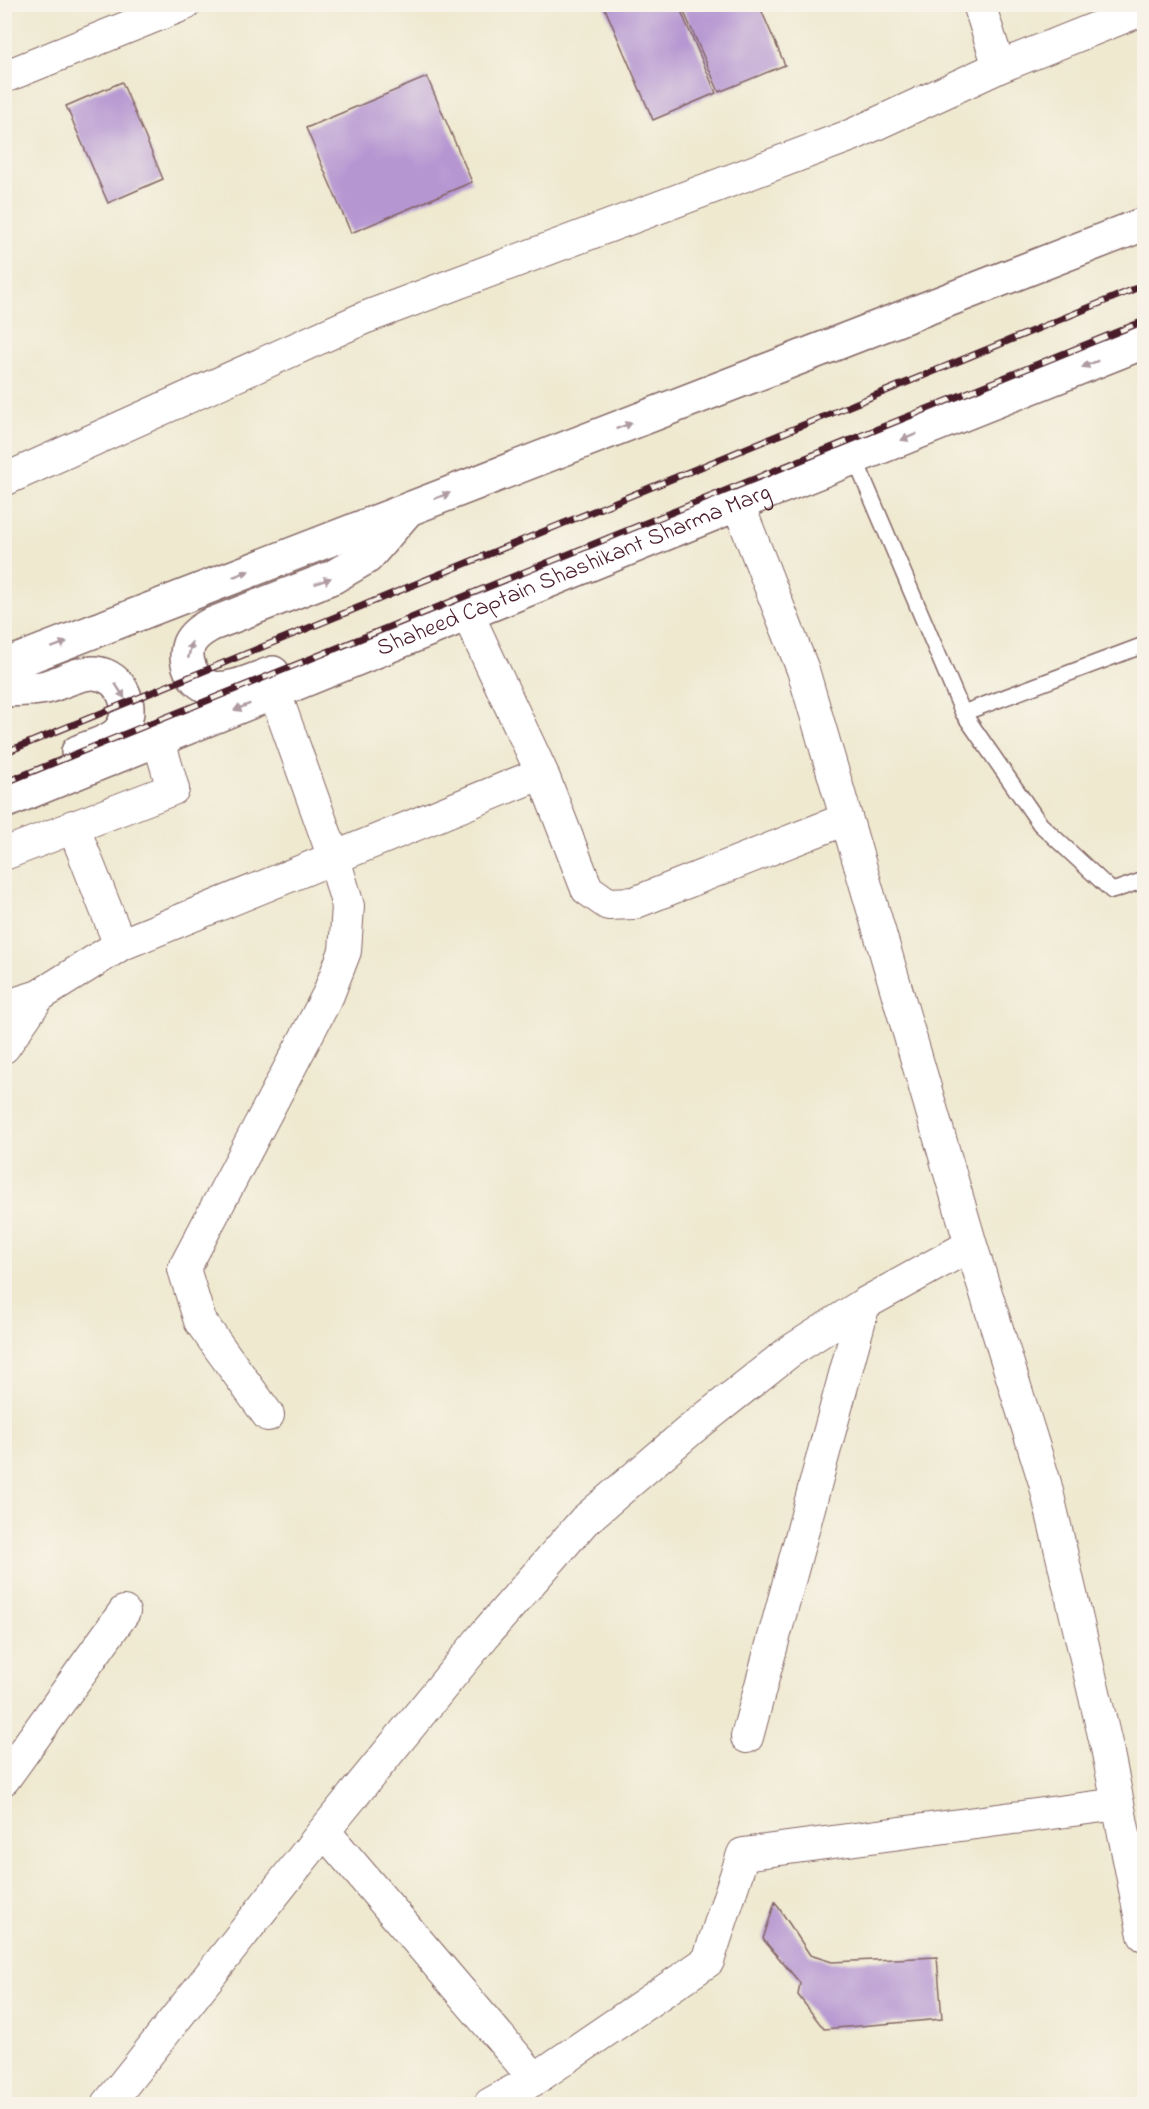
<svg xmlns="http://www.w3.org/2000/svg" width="1149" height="2109" viewBox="0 0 1149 2109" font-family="'Indie Flower',sans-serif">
<rect width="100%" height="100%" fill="#f7f3e8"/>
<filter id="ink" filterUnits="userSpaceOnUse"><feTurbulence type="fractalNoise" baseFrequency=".0167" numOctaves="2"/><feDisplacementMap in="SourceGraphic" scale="12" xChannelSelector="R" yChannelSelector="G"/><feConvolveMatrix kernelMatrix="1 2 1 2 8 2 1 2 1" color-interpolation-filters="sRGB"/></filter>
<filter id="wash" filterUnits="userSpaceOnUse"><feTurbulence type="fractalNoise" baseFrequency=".008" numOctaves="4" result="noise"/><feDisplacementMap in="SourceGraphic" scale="24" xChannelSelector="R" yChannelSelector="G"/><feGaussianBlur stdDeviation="1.35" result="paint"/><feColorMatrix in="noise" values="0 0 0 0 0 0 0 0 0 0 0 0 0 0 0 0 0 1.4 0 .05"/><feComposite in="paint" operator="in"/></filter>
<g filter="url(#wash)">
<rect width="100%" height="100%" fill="#efe9d0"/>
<g id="blocks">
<!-- building -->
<path fill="#b596d1" d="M608,4h70l38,89 -63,27 -49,-114z
M681,5h78l26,60 -66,27z
M427,77l45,105 -121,51 -45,-105z
M122,82l41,97 -55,24 -42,-97z
M775,1902l35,53 22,7 105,-5 5,62 -118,10 -26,-34 2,-12 -37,-44z"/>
</g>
</g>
<g filter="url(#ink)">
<use href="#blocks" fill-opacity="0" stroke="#846665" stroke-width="1.5"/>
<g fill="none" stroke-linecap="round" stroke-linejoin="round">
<defs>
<path id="service" d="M855,459l108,254 77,111 72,67 32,-11
M963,713l181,-68"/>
<path id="minor" d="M979,4l20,63
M4,77l181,-73
M4,480l360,-162 488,-183 147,-68 145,-58
M738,504l65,166 168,575 74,238 62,265 37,187
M542,773l45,116 21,15 26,-1 212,-84
M73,826l47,119
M4,854l169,-65 -14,-48
M4,1007l35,-11 81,-51 422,-172 -74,-158
M4,1047l35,-51
M268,1415l-68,-94 -16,-52 144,-274 17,-44 3,-45 -14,-48 -59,-165
M747,1737l117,-433 107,-59
M4,1779l120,-167
M324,1831l211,248
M108,2104l216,-273 162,-198 98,-112 105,-90 100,-79 75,-48
M490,2104l45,-25 173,-118 35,-107 375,-50"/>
<g id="secondary">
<path d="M4,666l1140,-442"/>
<path d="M273,673c-18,6 -41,18 -60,15 -19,-3 -31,-26 -24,-44 4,-9 12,-14 21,-19l123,-48 34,-20 38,-44"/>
<path d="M4,690c14,-1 29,0 42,-3 15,-4 33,-15 48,-14 29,2 43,37 25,59 -10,11 -28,14 -41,20"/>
<path id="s1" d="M4,802l734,-298 406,-162"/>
</g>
</defs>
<!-- service casing -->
<use href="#service" stroke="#846665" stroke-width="18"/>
<!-- minor casing -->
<use href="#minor" stroke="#846665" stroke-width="34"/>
<!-- secondary casing -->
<use href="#secondary" stroke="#846665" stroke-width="36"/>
<!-- service -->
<use href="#service" stroke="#fff" stroke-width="15"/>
<!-- minor -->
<use href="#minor" stroke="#fff" stroke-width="32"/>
<!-- secondary -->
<use href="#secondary" stroke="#fff" stroke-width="33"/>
<defs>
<path id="rail" d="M4,753l1140,-468
M4,783l1140,-462"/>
</defs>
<!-- rail casing -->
<use href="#rail" stroke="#4a1f2b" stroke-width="7"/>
<!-- rail -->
<use href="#rail" stroke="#f7f3e8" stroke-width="4.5" stroke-dasharray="14" stroke-linecap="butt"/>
</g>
<!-- one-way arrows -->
<defs><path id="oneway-solid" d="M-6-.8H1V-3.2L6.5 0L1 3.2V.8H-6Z" transform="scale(1.5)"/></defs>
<g fill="#ae9aa0">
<use href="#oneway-solid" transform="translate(1090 364) rotate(158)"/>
<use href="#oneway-solid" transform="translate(624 426) rotate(-21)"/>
<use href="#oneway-solid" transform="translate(909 437) rotate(158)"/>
<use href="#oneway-solid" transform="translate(442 496) rotate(-21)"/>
<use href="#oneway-solid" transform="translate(241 574) rotate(-21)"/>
<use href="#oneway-solid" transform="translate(323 581) rotate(-21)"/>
<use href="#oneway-solid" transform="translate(59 645) rotate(-21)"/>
<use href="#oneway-solid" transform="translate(190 650) rotate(-78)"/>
<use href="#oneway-solid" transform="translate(120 691) rotate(57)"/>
<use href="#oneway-solid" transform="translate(242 707) rotate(158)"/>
</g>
</g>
<g text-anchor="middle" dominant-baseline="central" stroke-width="4.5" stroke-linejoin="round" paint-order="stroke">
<!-- street labels -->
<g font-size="24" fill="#4a1f2b" stroke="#f7f3e8">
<text stroke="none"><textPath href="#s1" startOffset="615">Shaheed Captain Shashikant Sharma Marg</textPath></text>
</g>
</g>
<!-- margin -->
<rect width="1149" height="2109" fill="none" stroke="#f7f3e8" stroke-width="24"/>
</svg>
